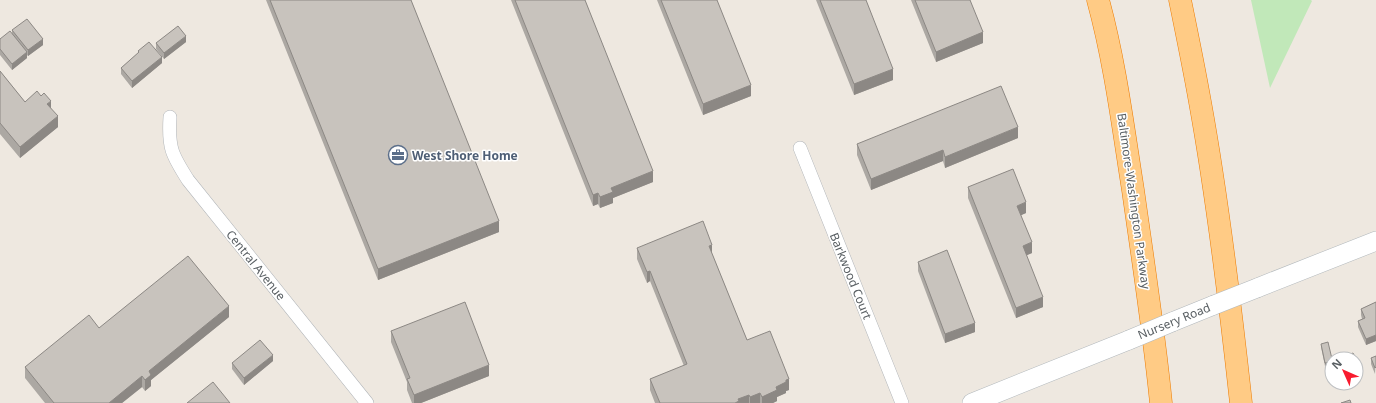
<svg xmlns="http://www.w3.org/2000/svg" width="1376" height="403" viewBox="0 0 1376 403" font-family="'Noto Sans',sans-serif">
<rect width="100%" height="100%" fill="#eee8e0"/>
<!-- green -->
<path fill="#c1e8b9" d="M1251,0h60l1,1 -42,87z"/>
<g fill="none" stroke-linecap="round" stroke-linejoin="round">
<defs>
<path id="minor" d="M170,117c-2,31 2,38 18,63l179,223
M800,148l102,255"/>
<path id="secondary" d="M1257,288l119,-47
M1172,322l42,-17
M972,403l157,-63"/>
<path id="motorway" d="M1098,0c17,62 25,127 35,190 10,71 21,142 28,213
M1180,0c7,34 14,68 20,102 18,99 30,200 41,301"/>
</defs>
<!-- minor casing -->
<use href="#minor" stroke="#b1b5b9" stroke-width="14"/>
<!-- secondary casing -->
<use href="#secondary" stroke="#b2b8bc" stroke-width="20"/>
<!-- motorway casing -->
<use href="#motorway" stroke="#ed7b00" stroke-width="23"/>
<!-- minor -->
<use href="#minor" stroke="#fff" stroke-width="13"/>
<!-- secondary -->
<use href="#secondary" stroke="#fff" stroke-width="19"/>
<!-- motorway -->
<use href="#motorway" stroke="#ffcb85" stroke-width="22"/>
<defs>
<path id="secondary-bridge" d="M1214,305l43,-17
M1129,340l43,-18"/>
</defs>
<!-- secondary-bridge casing -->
<use href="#secondary-bridge" stroke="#b2b8bc" stroke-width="20" stroke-linecap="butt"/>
<!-- secondary-bridge -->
<use href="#secondary-bridge" stroke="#fff" stroke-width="19"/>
</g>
<!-- wall -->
<path fill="#aca8a3" d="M266,0h145l88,232 -121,48z
M511,0h74l68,182 -40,16v5l-13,5 -2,-4 -5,2z
M657,0h60l34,96 -48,19z
M816,0h50l27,80 -39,15z
M911,0h59l13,43 -47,19z
M12,30l31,15 -15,11 -1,-1v3l-15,12 -12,-15v-16l12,-5z
M186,42l-22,17 -8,-10v-6z
M138,51l24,12 -30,25 -11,-14v-6l17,-15z
M0,71l25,31 16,-6 10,12 7,19 -38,31 -20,-24z
M1018,138l-73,30 -2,-7 -72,29 -14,-35v-11z
M968,187l58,26 -5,2 11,38 -6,2 17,52 -27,11 -48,-120z
M637,248l75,6 35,86 42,50 -3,1v2l-9,4v4l-4,2h-118l-5,-13v-11l34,-13 -34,-85 -3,2 -10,-24z
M918,262l57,70 -30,11 -27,-72z
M1376,302v39l-10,4 -8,-18v-6l4,-2 -1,-4v-6z
M229,317l-78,63v6l-6,5 -3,-4 -20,16h-77l-20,-25v-11l74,-39z
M391,331l98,45 -68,27h-9l-5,-13v-8l-16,-40z
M1321,344l11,15v5l-7,2 -4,-19z
M1376,356l-1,18 -4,-10v-6z
M273,361l-29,24 -12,-16v-6z"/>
<!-- shaded-wall -->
<path fill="#8c8884" d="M983,32v11l-47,19v-10z
M186,36v6l-22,17v-6z
M43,39v6l-15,11v-6z
M27,52v6l-15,12v-6z
M162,57v6l-30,25v-7z
M893,69v11l-39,15v-11z
M751,85v11l-48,19v-11z
M51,101v11l-4,-8z
M58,116v11l-38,31v-11z
M1018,127v11l-73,30v-11z
M943,150v11l-72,29v-11z
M653,171v11l-40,16v5l-13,5v-11l11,-9z
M598,193v11l-5,2v-11z
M1026,202v11l-9,4v-11z
M499,221v11l-121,48v-11z
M1032,242v11l-9,4v-11z
M712,245v11l-3,-10z
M650,271v10l-3,2v-11z
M1043,297v10l-27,11v-10z
M229,306v11l-78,63v6l-6,5v-11l4,-9z
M975,323v9l-30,11v-9z
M1376,335v6l-10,4v-6z
M273,355v6l-29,24v-7z
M1332,361v3l-7,2v-3z
M489,365v11l-68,27h-7v-8z
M1360,369v6l-4,2v-6z
M142,376v11l-20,16h-13z
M789,379v11l-3,1v2l-9,4v4l-4,2h-11v-6l24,-17z
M760,393v10h-10v-6z
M749,395v8h-14l3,-4z"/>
<!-- building -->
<path fill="#c8c3bd" stroke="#8c8884" d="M270,0h141l88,221 -121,48z
M515,0h70l68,171 -42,17 2,4 -13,5 -2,-4 -5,2z
M661,0h56l34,85 -48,19z
M820,0h46l27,69 -39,15z
M915,0h55l13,32 -47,20z
M27,19l16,20 -15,11 -16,-20z
M178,26l8,10 -22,17 -8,-10z
M10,31l17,21 -15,12 -12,-15v-10z
M149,42l13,15 -30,24 -11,-13 18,-16 -1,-1z
M0,71l25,31 12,-11 4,5 3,-3 7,8 -4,3 11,12 -38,31 -20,-24z
M1001,86l17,41 -73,30 -2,-7 -72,29 -14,-35z
M1013,169l13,33 -9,4 15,36 -9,4 20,51 -27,11 -48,-121z
M703,221l9,24 -3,1 38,94 23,-9 19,48 -3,1v2l-10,5 1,3 -15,7 -2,-4 -10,4 -1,-2 -11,4 1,2 -4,2h-75l-10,-24 37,-15 -37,-93 -3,1 -10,-24z
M947,250l28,73 -30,11 -27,-72z
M188,256l41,50 -80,65 2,4 -6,5 -3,-4 -33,27h-55l-29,-36 64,-52 10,13z
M465,302l24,63 -75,30 -7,-16 3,-1 -19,-47z
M1376,302v33l-10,4 -8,-18 7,-3 -4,-9z
M260,340l13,15 -29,23 -12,-15z
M1328,342l4,17v2l-7,2 -4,-19z
M1353,353l3,6h-16v-1z
M1376,356v11l-1,1 -4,-10z
M1356,360l4,9 -4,2z
M213,382l17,21h-43z
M1350,400l1,3h-10z"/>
<!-- icons -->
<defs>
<symbol id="office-ring" viewBox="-11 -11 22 22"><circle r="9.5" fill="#fff" stroke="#5c6f8a" stroke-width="1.5"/><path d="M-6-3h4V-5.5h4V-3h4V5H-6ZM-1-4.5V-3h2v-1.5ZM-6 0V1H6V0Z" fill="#5c6f8a"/></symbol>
</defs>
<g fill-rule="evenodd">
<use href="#office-ring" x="387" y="144" width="22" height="22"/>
</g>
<g text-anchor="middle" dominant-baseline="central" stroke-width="3" stroke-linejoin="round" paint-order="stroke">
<!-- service labels -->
<g font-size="12" font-weight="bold" fill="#4e5e75" stroke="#fff" text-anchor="start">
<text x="412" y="155">West Shore Home</text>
</g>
<!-- street labels -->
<g font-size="12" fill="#595f63" stroke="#fff">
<text transform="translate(1134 201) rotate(82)">Baltimore-Washington Parkway</text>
<text transform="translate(256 265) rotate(51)">Central Avenue</text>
<text transform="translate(851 276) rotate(68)">Barkwood Court</text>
<text transform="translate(1174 321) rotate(-22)">Nursery Road</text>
</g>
</g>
<!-- north arrow -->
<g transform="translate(1344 371) rotate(315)"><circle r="19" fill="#ffffff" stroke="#bdbfc1"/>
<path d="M0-3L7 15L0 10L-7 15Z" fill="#f81b2f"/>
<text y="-6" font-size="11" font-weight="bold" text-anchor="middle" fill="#595f63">N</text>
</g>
</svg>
